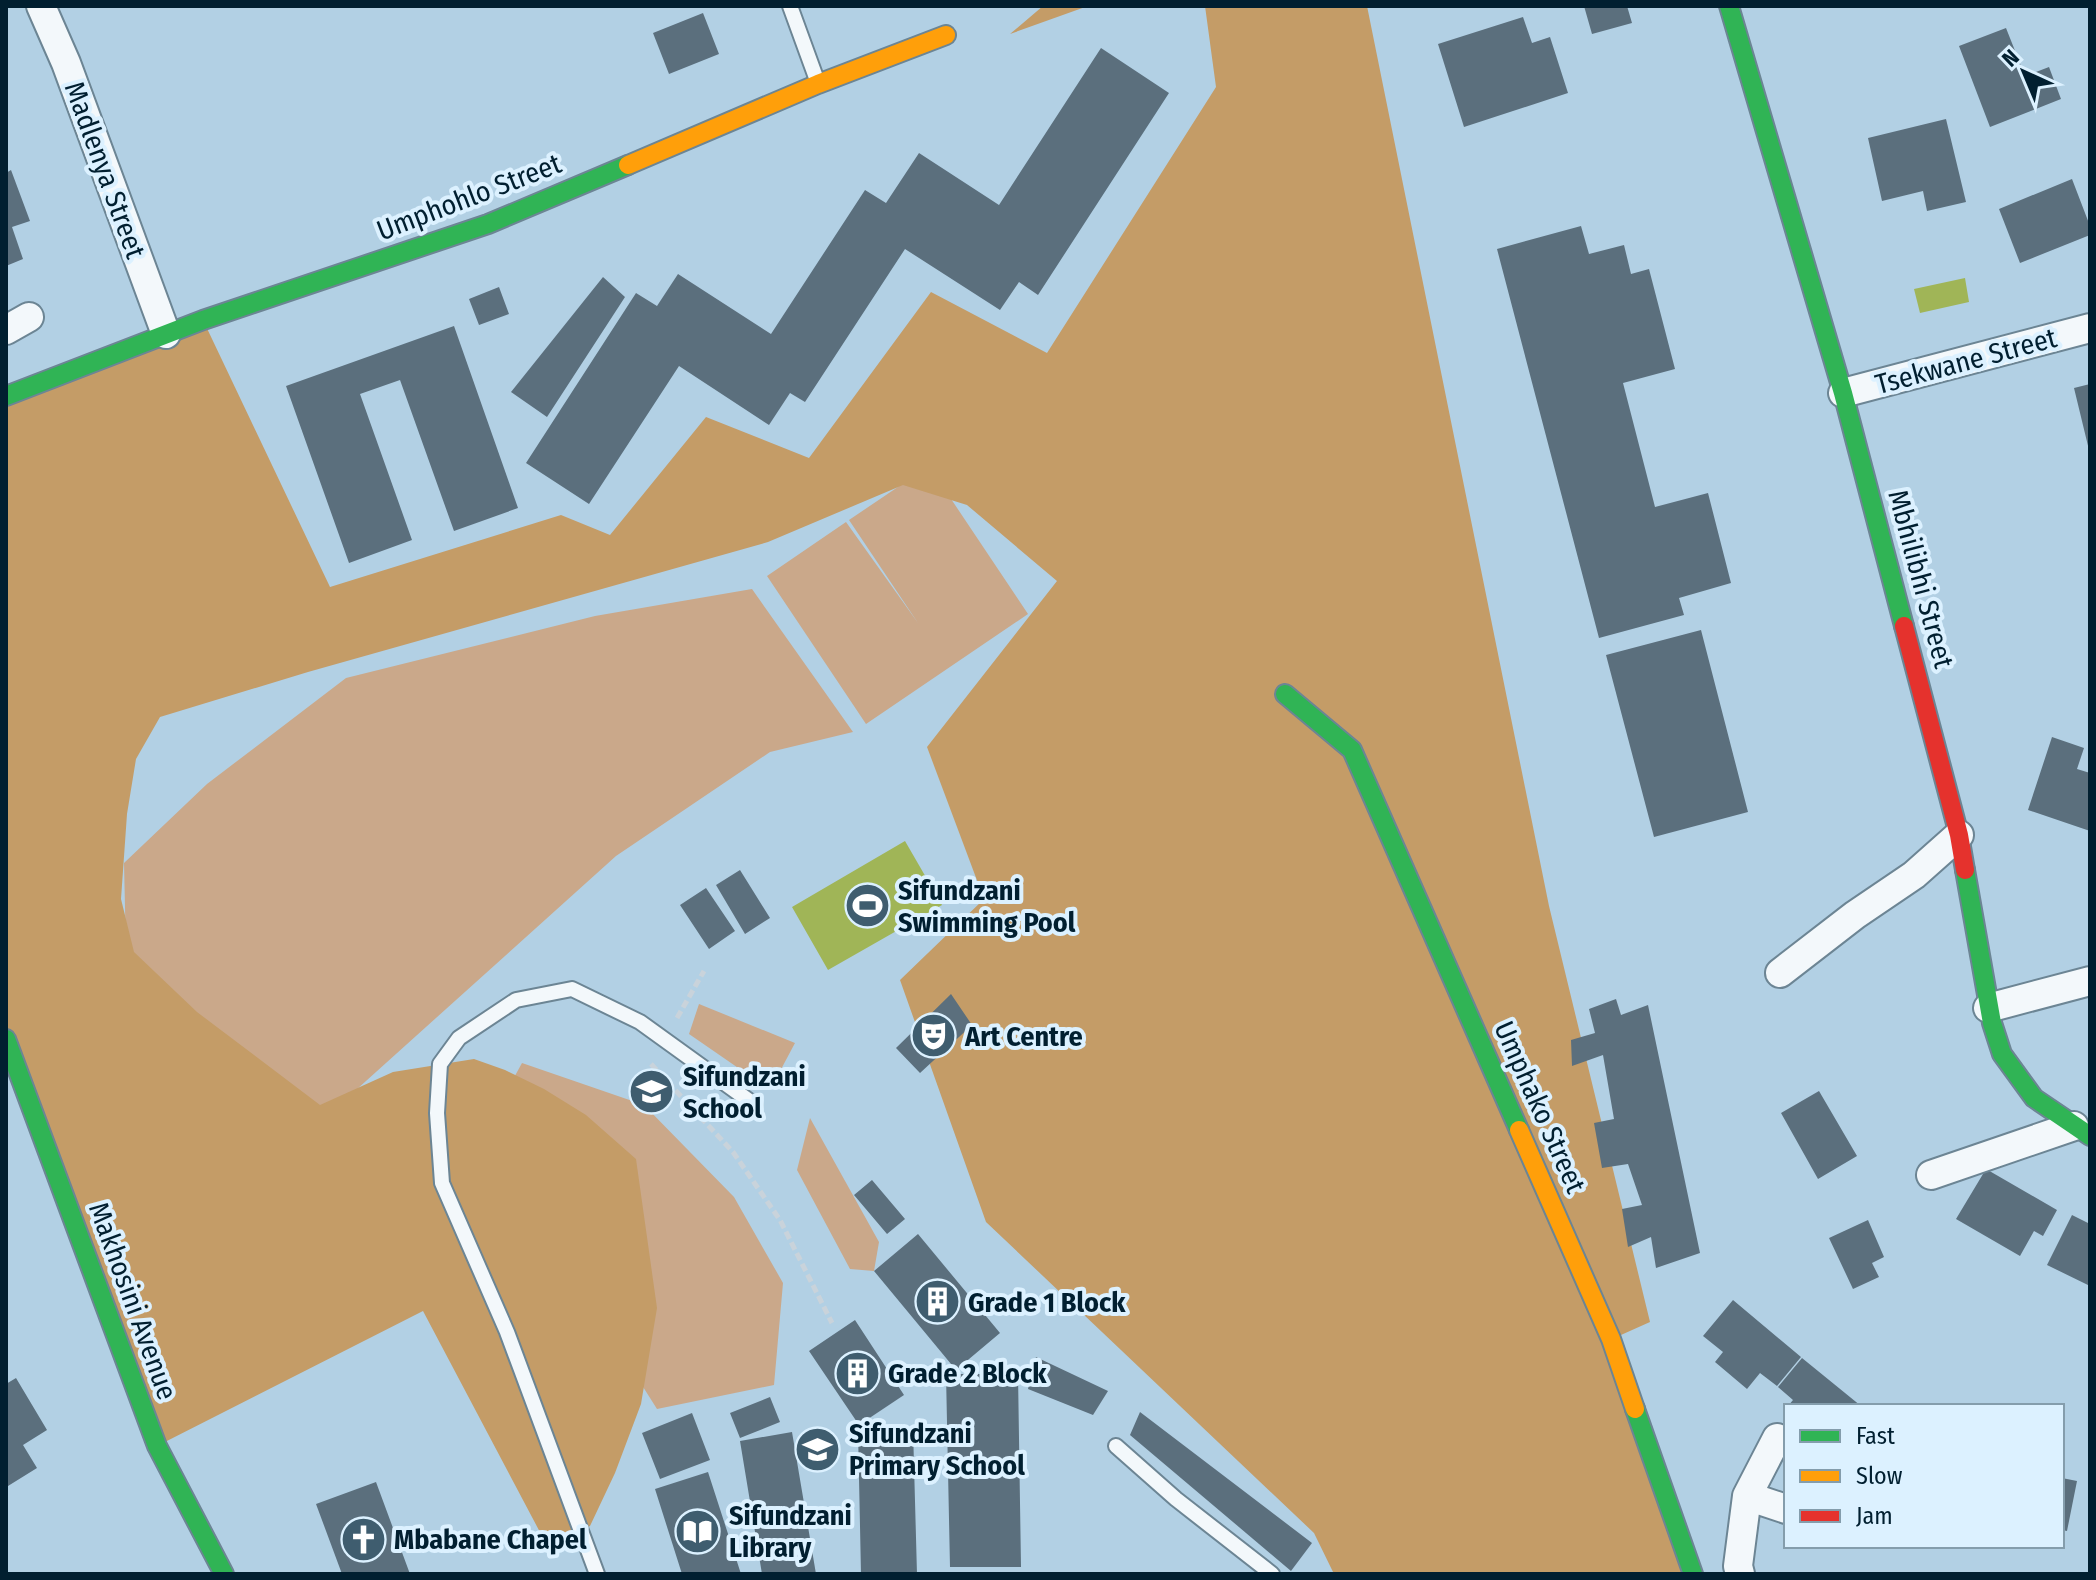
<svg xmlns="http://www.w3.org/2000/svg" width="2096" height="1580" viewBox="0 0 2096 1580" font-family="'Fira Sans Condensed',sans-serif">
<rect width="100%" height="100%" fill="#b2d0e4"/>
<!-- green -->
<path fill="#caa88a" d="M929,466l99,148 -162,110 -99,-148 79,-54 72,101 -69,-103z
M752,589l101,143 -83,20 -154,104 -300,270 -190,-174 -2,-89 83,-79 139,-106 249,-62z
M699,1004l96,39 -25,47 -81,-56z
M522,1063l122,42 90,92 49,86 -9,102 -117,24 -72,-114 -92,-179z
M810,1118l69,124 -5,29 -24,-2 -53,-99z"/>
<!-- forest -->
<path fill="#c49c67" d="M1043,6h45l-78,28z
M1205,6h162l182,900 101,416 -38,17 81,235h-359l-20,-41 -328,-311 -86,-242 84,-81 -57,-152 130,-166 -90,-76 -64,-20 -135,57 -460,130 -148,45 -24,42 -9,55 -6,85 13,53 63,60 123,93 73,-33 81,-13 31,11 39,19 42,26 50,44 21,149 -16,96 -26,69 -25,53 -39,27 -128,-242 -266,135 -151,-407v-643l197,-76 127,267 231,-72 49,20 96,-118 103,41 122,-166 116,61 169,-266z"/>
<!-- water -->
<path fill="#a0b557" d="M1965,278l4,24 -49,11 -6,-24z
M905,841l37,64 -114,65 -36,-63z"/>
<!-- building -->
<path fill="#5b6f7d" d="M1584,6h43l5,17 -40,11z
M703,13l16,41 -50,20 -16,-41z
M1523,17l9,26 18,-6 18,56 -104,34 -26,-83z
M2006,28l19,48 24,-9 12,32 -71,28 -31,-81z
M1101,48l68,45 -131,202 -19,-13 -19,28 -95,-61 -100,153 -15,-9 -21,32 -90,-59 -90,138 -63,-41 110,-170 21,13 21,-32 93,60 94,-144 21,13 33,-50 80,52z
M1946,119l20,83 -39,9 -4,-20 -41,10 -14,-63z
M11,170l19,51 -18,6 11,32 -17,7v-93z
M2072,179l18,47v9l-70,28 -21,-54z
M1581,226l8,28 35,-9 7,29 18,-5 26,100 -52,14 32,124 53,-14 23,90 -52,15 5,17 -85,23 -102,-389z
M603,277l22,20 -78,120 -36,-25z
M499,287l10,27 -30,11 -10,-26z
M454,326l64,182 -64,23 -54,-151 -40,14 52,146 -63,23 -63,-177z
M2090,384v66h-1l-15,-62z
M1701,630l47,182 -94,25 -48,-182z
M2052,737l32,11 -7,21 13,4v58l-62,-21z
M740,870l30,48 -25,16 -29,-49z
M706,888l29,43 -26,18 -29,-44z
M951,994l21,31 -52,48 -24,-25z
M1616,999l5,16 27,-10 52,248 -44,15 -5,-31 -23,10 -6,-38 20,-4 -14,-41 -26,4 -8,-45 20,-4 -11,-64 -31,11 -1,-26 24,-7 -6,-24z
M1819,1091l38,65 -39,23 -37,-66z
M1986,1169l71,41 -14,26 -9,-5 -14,25 -64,-37z
M872,1180l33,39 -18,15 -33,-39z
M2072,1215l18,9v62l-43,-21z
M1868,1220l16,37 -12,6 7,14 -26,12 -24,-51z
M918,1234l82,99 -44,37 -82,-99z
M1733,1300l68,57 -24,29 -17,-13 -13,16 -32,-27 8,-10 -20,-16z
M855,1320l49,75 -45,30 -50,-74z
M1036,1357l72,34 -15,24 -65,-26z
M1802,1358l59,48h-73l5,-6 -15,-13z
M946,1374h72l3,193h-71z
M16,1378l31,52 -24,15 14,23 -29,18 -2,-4v-98z
M770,1397l10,25 -40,16 -10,-25z
M1140,1412l172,131 -21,28 -161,-136z
M692,1413l18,47 -50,19 -18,-46z
M913,1428l4,146h-56l-3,-144z
M792,1432l24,142h-54l-22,-133z
M708,1472l33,102h-59l-27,-85z
M2062,1478l15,3 -10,50 -5,-1z
M376,1482l34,92h-68l-26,-70z"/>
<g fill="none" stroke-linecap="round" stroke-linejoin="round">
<defs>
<path id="lane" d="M790,6l28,77
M1116,1446l60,53 96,75
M597,1574l-90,-242 -65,-149 -5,-70 3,-49 19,-26 57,-38 56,-11 68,33 115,83"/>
<path id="street" d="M41,6l25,57 100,271
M6,330l23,-13
M1843,393l247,-65
M1780,973l75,-58 59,-40 45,-40
M1988,1008l102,-27
M1931,1175l143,-49
M1747,1496l39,13
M1740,1574l-2,-8 9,-70 30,-58"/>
<path id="fast" d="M1729,6l114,387 61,233
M6,396l197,-76 285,-96 140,-59
M1285,694l67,56 167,380
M1965,870l27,153 10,31 32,44 56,38
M6,1039l151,407 67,128
M1635,1409l58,165"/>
<path id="slow" d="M628,165l190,-81 128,-49
M1519,1130l92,209 24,70"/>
<path id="jam" d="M1904,626l55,209 6,35"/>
</defs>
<!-- lane casing -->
<use href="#lane" stroke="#6c8594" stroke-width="18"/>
<!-- street casing -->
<use href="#street" stroke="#6c8594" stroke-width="32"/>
<!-- fast casing -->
<use href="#fast" stroke="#6c8594" stroke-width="22"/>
<!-- slow casing -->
<use href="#slow" stroke="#6c8594" stroke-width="22"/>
<!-- jam casing -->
<use href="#jam" stroke="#6c8594" stroke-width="22"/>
<!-- path -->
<path stroke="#c9d3db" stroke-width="5" stroke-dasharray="8 4" stroke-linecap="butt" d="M677,1018l27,-47
M651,1064l82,88 47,68 52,103"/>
<!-- lane -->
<use href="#lane" stroke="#f3f8fb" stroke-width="14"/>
<!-- street -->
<use href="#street" stroke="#f3f8fb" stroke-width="28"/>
<!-- fast -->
<use href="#fast" stroke="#30b455" stroke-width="18"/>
<!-- slow -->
<use href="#slow" stroke="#ff9f0a" stroke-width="18"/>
<!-- jam -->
<use href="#jam" stroke="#e5322d" stroke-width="18"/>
</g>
<!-- icons -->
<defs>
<symbol id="stadium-disc" viewBox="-11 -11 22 22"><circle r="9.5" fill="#3f5d6f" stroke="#dcf1ff"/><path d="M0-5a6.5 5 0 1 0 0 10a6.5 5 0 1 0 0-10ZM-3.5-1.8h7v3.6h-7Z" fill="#fff"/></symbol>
<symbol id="theatre-disc" viewBox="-11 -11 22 22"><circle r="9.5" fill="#3f5d6f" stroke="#dcf1ff"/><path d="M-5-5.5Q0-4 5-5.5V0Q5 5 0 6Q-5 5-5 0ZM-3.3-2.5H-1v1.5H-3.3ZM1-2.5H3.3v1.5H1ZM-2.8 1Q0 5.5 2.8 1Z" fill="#fff"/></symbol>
<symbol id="school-disc" viewBox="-11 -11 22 22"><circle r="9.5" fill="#3f5d6f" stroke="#dcf1ff"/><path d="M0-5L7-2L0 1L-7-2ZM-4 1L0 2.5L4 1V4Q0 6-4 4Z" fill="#fff"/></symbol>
<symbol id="building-disc" viewBox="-11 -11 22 22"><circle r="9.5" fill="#3f5d6f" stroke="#dcf1ff"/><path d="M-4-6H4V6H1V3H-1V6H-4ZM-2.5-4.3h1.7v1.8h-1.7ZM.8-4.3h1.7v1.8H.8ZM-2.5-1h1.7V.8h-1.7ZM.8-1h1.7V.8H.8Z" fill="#fff"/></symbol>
<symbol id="library-disc" viewBox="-11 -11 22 22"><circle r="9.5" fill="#3f5d6f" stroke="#dcf1ff"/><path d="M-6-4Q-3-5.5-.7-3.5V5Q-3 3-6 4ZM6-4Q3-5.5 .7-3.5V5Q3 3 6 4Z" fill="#fff"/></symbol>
<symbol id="church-disc" viewBox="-11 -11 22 22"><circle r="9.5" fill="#3f5d6f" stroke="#dcf1ff"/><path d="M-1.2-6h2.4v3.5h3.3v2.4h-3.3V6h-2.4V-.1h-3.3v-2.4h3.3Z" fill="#fff"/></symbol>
</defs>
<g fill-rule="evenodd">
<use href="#stadium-disc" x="842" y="880" width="51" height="51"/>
<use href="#theatre-disc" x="908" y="1010" width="51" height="51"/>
<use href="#school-disc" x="626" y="1066" width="51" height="51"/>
<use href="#building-disc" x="912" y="1276" width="51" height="51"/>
<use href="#building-disc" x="832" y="1348" width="51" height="51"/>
<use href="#school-disc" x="792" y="1424" width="51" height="51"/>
<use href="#library-disc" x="672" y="1506" width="51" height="51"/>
<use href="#church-disc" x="338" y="1514" width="51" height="51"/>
</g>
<g text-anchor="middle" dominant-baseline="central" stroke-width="8" stroke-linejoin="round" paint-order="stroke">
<!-- street labels -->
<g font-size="28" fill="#011f30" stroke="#dcf1ff">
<text transform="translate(105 170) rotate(70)">Madlenya Street</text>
<text transform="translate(469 197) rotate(-21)">Umphohlo Street</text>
<text transform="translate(1966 361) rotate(-15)">Tsekwane Street</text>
<text transform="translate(1921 579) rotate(75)">Mbhilibhi Street</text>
<text transform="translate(1540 1107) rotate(66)">Umphako Street</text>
<text transform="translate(133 1301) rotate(70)">Makhosini Avenue</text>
</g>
<!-- poi labels -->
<g font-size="28" font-weight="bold" fill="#011f30" stroke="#dcf1ff" text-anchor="start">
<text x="898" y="890">Sifundzani<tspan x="898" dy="32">Swimming Pool</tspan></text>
<text x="965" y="1036">Art Centre</text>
<text x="683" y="1076">Sifundzani<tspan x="683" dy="32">School</tspan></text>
<text x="968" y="1302">Grade 1 Block</text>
<text x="888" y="1373">Grade 2 Block</text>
<text x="849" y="1433">Sifundzani<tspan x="849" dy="32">Primary School</tspan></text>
<text x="729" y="1515">Sifundzani<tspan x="729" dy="32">Library</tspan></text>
<text x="394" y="1539">Mbabane Chapel</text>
</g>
</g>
<!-- border -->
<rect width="2096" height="1580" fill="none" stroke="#011f30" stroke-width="16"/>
<!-- legend -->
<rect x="1784" y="1404" width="280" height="144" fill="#dcf1ff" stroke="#849dac" stroke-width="2"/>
<rect x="1800" y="1430" width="40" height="12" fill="#30b455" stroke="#849dac" stroke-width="2"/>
<text x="1856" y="1444" font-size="24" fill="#011f30">Fast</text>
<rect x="1800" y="1470" width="40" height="12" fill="#ff9f0a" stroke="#849dac" stroke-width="2"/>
<text x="1856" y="1484" font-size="24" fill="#011f30">Slow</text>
<rect x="1800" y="1510" width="40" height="12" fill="#e5322d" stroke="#849dac" stroke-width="2"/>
<text x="1856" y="1524" font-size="24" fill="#011f30">Jam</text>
<!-- north arrow -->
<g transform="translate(2024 72) rotate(316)" stroke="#dcf1ff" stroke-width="6" paint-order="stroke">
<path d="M0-6L14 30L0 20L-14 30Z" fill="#011f30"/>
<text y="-12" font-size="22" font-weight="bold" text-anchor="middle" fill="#011f30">N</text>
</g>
</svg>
